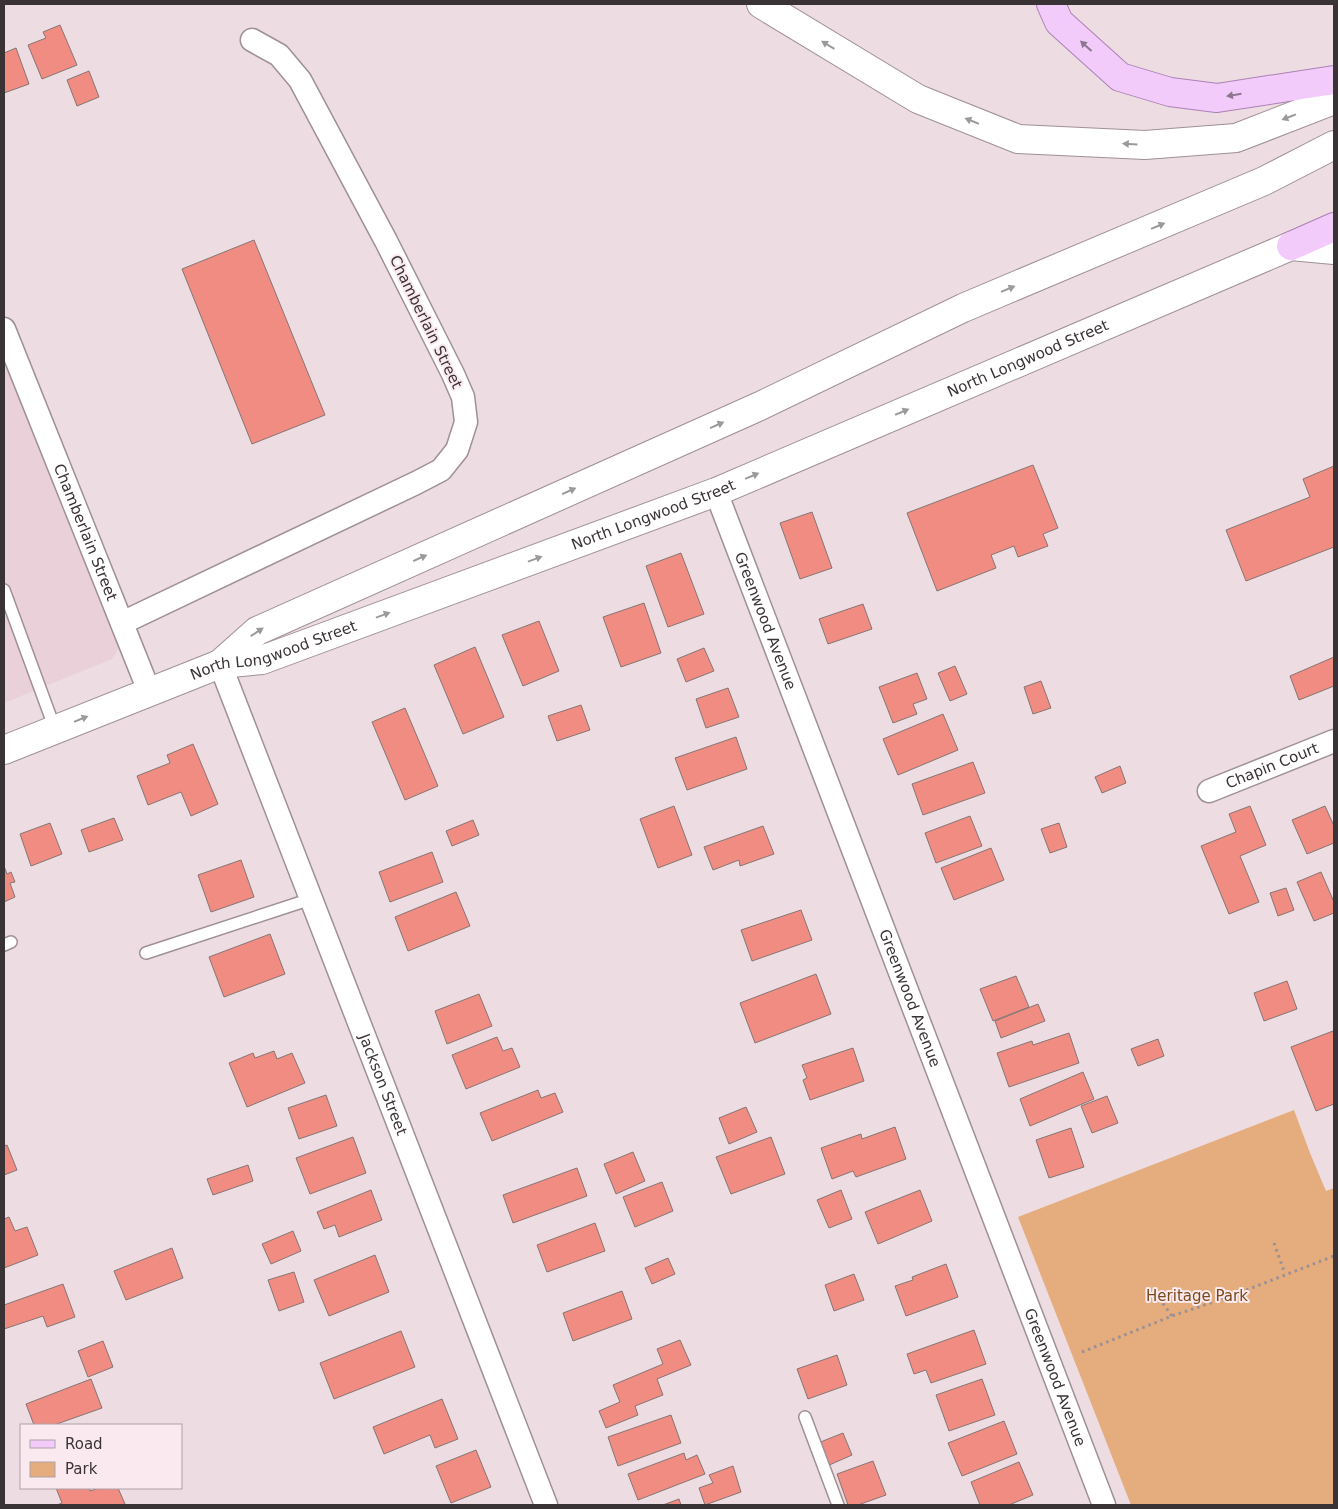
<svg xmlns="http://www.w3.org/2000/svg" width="1338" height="1509" viewBox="0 0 1338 1509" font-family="'DejaVu Sans',sans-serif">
<rect width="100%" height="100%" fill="#eddde3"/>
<!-- built -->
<path fill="#e9d0d9" d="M4,354l113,283 1,12 -6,10 -108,44z"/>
<!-- green -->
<path fill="#e5ac7e" d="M1294,1110l16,43 16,38 8,-3v317h-203l-113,-288z"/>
<!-- building -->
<path fill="#f08c81" stroke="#857573" d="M60,25l17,40 -35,14 -14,-34 18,-7 -3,-6z
M16,48l13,36 -25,9v-40z
M89,71l10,26 -22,9 -10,-26z
M254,240l71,175 -73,29 -70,-175z
M1033,465l25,63 -15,6 5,12 -30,11 -4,-11 -23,9 5,13 -59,23 -30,-78z
M1334,466v81l-88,34 -20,-51 84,-33 -7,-18z
M812,512l20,56 -32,11 -20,-56z
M681,553l23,61 -36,13 -22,-61z
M644,603l17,50 -40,14 -18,-50z
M863,604l9,25 -44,15 -9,-25z
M539,621l20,50 -36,15 -21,-51z
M475,647l29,70 -41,17 -29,-69z
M704,648l10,23 -28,11 -9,-23z
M1334,657v29l-35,14 -9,-24z
M955,666l12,28 -17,7 -12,-28z
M917,673l10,26 -14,5 4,10 -24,9 -14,-36z
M1041,681l10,27 -18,6 -9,-27z
M728,688l11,29 -33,11 -10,-29z
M581,705l9,25 -33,11 -9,-25z
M405,708l33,78 -33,14 -33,-78z
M943,714l15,36 -60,25 -15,-36z
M736,737l11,32 -60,21 -12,-32z
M193,744l25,60 -27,12 -10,-24 -33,13 -11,-29 33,-13 -3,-8z
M973,762l12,31 -62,22 -11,-31z
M1120,766l6,17 -24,10 -7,-16z
M674,806l18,49 -34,13 -18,-49z
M1250,806l16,39 -26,11 19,46 -30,12 -28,-68 35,-14 -7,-18z
M1325,806l9,20v17l-27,11 -15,-34z
M970,816l12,30 -46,17 -11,-30z
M114,818l9,22 -34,12 -8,-22z
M473,820l6,15 -27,11 -6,-15z
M50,823l12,31 -31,12 -11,-32z
M1059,823l8,24 -17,6 -9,-24z
M763,826l11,28 -34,12 -1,-6 -26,10 -9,-23z
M991,848l13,32 -50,20 -13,-32z
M432,852l11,30 -53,20 -11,-30z
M241,860l13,37 -43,15 -13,-37z
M4,866l3,8 4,-2 4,10 -5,1 5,14 -11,5z
M1321,872l13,30v11l-20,8 -17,-39z
M1286,888l8,22 -16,6 -8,-23z
M456,892l14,34 -62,25 -13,-34z
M801,910l11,30 -60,21 -11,-31z
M270,934l15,40 -61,23 -15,-40z
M816,974l15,40 -76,29 -15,-40z
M1016,976l13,31 -36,14 -13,-32z
M1287,981l10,28 -33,12 -10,-28z
M479,994l13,32 -45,18 -12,-33z
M1038,1004l7,17 -44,17 -6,-17z
M1333,1031l1,4v69l-18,7 -25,-64z
M1069,1033l10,30 -70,24 -12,-34 35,-12 1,4z
M497,1037l6,14 9,-3 8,19 -54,22 -14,-34z
M1158,1039l6,17 -26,10 -7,-17z
M853,1048l11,33 -54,19 -7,-20 4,-2 -5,-13z
M274,1051l3,8 15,-6 13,30 -58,24 -18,-44 24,-10 2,5z
M1083,1072l11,27 -64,27 -10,-27z
M538,1090l3,8 14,-5 8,19 -71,29 -12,-28z
M326,1095l11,31 -38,13 -11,-31z
M1107,1096l11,27 -26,10 -11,-27z
M746,1107l11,25 -28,12 -10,-26z
M895,1127l11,32 -50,18 -3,-6 -21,8 -11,-31 40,-14 1,5z
M1071,1128l13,39 -35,11 -13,-38z
M353,1137l13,36 -56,21 -14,-36z
M771,1137l14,37 -54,20 -15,-37z
M7,1145l10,25 -13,5v-29z
M633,1152l12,29 -29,13 -12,-30z
M248,1165l5,16 -40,14 -6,-16z
M577,1168l10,28 -74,27 -10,-28z
M662,1182l11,29 -38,16 -12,-30z
M371,1190l11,30 -43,17 -4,-12 -11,4 -7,-17z
M841,1190l11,29 -23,9 -12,-28z
M920,1190l12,31 -54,23 -13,-32z
M9,1217l6,14 12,-4 11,28 -34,13v-49z
M595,1223l10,28 -58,21 -10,-27z
M293,1231l8,20 -30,13 -9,-20z
M172,1248l11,30 -57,22 -12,-29z
M375,1255l14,37 -60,24 -15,-36z
M668,1258l7,16 -23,10 -7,-16z
M946,1264l12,33 -52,19 -11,-30 18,-6 -1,-3z
M294,1272l10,30 -25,9 -11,-31z
M854,1274l10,26 -30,11 -9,-26z
M63,1284l12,33 -28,10 -4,-11 -39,13v-24z
M622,1291l10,28 -59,22 -10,-28z
M974,1330l12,34 -55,19 -5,-13 -12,4 -7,-20z
M401,1331l14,36 -81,32 -14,-36z
M680,1340l11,25 -34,14 6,16 -28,11 3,9 -32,13 -7,-17 21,-9 -7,-17 50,-21 -6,-15z
M103,1341l10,26 -25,10 -10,-26z
M837,1355l10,30 -39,14 -11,-30z
M91,1379l11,29 -48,17h-20l-8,-21z
M982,1379l13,36 -46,16 -13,-36z
M442,1399l16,40 -23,9 -5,-13 -46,19 -11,-27z
M671,1415l10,28 -63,23 -10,-29z
M1004,1421l13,33 -55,22 -14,-33z
M843,1433l9,22 -25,11 -9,-23z
M476,1450l15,37 -40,16 -15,-37z
M684,1453l2,7 11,-5 8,19 -67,26 -10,-26z
M873,1461l13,34 -28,10h-10l-11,-31z
M1019,1462l14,33 -24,10h-29l-9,-23z
M733,1466l8,26 -36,13 -6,-17 14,-5 -4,-8z
M56,1488h33l1,3 9,-3h19l7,16 -4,1h-64l5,-2z
M679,1499l2,6h-18z"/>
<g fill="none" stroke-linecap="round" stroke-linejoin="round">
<defs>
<path id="lane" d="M4,590l51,139
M4,945l7,-3
M146,953l165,-54
M805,1417l33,88"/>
<g id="street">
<path id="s1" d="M4,329l145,362"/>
<path id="s2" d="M716,492l388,1013"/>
<path d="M122,623l294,-140 25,-13 16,-20 9,-28 -3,-25 -10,-23 -67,-133 -86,-161 -21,-25 -27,-15"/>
<path id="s3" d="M220,664l326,841"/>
<path id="s4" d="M1209,791l125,-50"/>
</g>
<g id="secondary">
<path d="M761,4l157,95 100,40 127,6 91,-7 98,-38"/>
<path d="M220,664l37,-33 503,-225 203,-98 301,-127 70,-36"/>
<path id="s5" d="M4,750l216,-86 42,-4 454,-168 575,-246 43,4"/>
</g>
<path id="primary" d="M1051,4l8,18 61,55 50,15 47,6 117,-18
M1291,246l43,-19"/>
</defs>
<!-- lane casing -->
<use href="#lane" stroke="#9f9096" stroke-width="14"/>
<!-- street casing -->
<use href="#street" stroke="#9f9096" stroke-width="25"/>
<!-- secondary casing -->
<use href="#secondary" stroke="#9f9096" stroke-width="30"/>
<!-- primary casing -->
<use href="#primary" stroke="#ac80b5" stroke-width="30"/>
<!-- path -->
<path stroke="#9b9094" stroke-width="3" stroke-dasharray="2.5 4" stroke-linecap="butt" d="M1274,1243l11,31
M1155,1293l17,23
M1082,1352l90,-36 59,-20 103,-40"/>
<!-- lane -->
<use href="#lane" stroke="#fff" stroke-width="11"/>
<!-- street -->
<use href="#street" stroke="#fff" stroke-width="22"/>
<!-- secondary -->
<use href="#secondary" stroke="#fff" stroke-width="28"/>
<!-- primary -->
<use href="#primary" stroke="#f2cbfb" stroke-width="28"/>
</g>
<!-- one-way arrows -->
<defs><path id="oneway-solid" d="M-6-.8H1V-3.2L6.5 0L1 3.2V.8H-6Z" transform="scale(1.25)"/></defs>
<g fill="#9c999a">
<use href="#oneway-solid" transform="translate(828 45) rotate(-149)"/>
<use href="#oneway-solid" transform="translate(1289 117) rotate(159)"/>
<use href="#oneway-solid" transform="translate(972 121) rotate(-158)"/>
<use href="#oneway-solid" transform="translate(1130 144) rotate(-177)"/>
<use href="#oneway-solid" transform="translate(1158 226) rotate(-23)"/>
<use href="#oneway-solid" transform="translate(1008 289) rotate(-23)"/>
<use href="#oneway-solid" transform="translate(902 412) rotate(-23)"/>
<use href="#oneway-solid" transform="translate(717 425) rotate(-24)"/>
<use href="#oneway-solid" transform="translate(752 476) rotate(-23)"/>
<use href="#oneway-solid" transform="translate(569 491) rotate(-24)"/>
<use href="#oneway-solid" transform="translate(420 558) rotate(-24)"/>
<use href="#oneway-solid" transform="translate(535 559) rotate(-20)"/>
<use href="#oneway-solid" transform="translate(383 615) rotate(-20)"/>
<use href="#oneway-solid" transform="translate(257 632) rotate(-33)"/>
<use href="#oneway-solid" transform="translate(81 719) rotate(-22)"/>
</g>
<g fill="#8d778f">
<use href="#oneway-solid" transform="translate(1086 46) rotate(-138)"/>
<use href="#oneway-solid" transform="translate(1234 95) rotate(171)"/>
</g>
<g text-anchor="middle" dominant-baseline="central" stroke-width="4" stroke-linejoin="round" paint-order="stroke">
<!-- street labels -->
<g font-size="15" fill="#3a3336" stroke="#faeaf0">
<text transform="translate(426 322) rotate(64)">Chamberlain Street</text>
<text stroke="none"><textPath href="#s5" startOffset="1098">North Longwood Street</textPath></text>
<text stroke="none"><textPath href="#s5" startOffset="692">North Longwood Street</textPath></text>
<text stroke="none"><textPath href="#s1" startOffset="219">Chamberlain Street</textPath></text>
<text stroke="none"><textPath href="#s2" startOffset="138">Greenwood Avenue</textPath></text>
<text stroke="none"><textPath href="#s5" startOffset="288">North Longwood Street</textPath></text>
<text stroke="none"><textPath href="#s4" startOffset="68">Chapin Court</textPath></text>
<text stroke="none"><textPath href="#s2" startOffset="542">Greenwood Avenue</textPath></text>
<text stroke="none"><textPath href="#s3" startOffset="451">Jackson Street</textPath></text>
<text stroke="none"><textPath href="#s2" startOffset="948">Greenwood Avenue</textPath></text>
</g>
<!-- park labels -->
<g font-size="15" fill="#7b4917" stroke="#faeaf0">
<text x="1197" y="1296">Heritage Park</text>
</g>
</g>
<!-- border -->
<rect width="1338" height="1509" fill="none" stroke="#3a3336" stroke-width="10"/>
<!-- legend -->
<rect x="20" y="1424" width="162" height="65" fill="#faeaf0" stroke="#ada1a6"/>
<rect x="30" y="1440" width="25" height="8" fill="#f2cbfb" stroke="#ada1a6"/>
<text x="65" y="1449" font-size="15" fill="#3a3336">Road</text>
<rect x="30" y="1462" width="25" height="15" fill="#e5ac7e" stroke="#ada1a6"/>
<text x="65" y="1474" font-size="15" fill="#3a3336">Park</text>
</svg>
